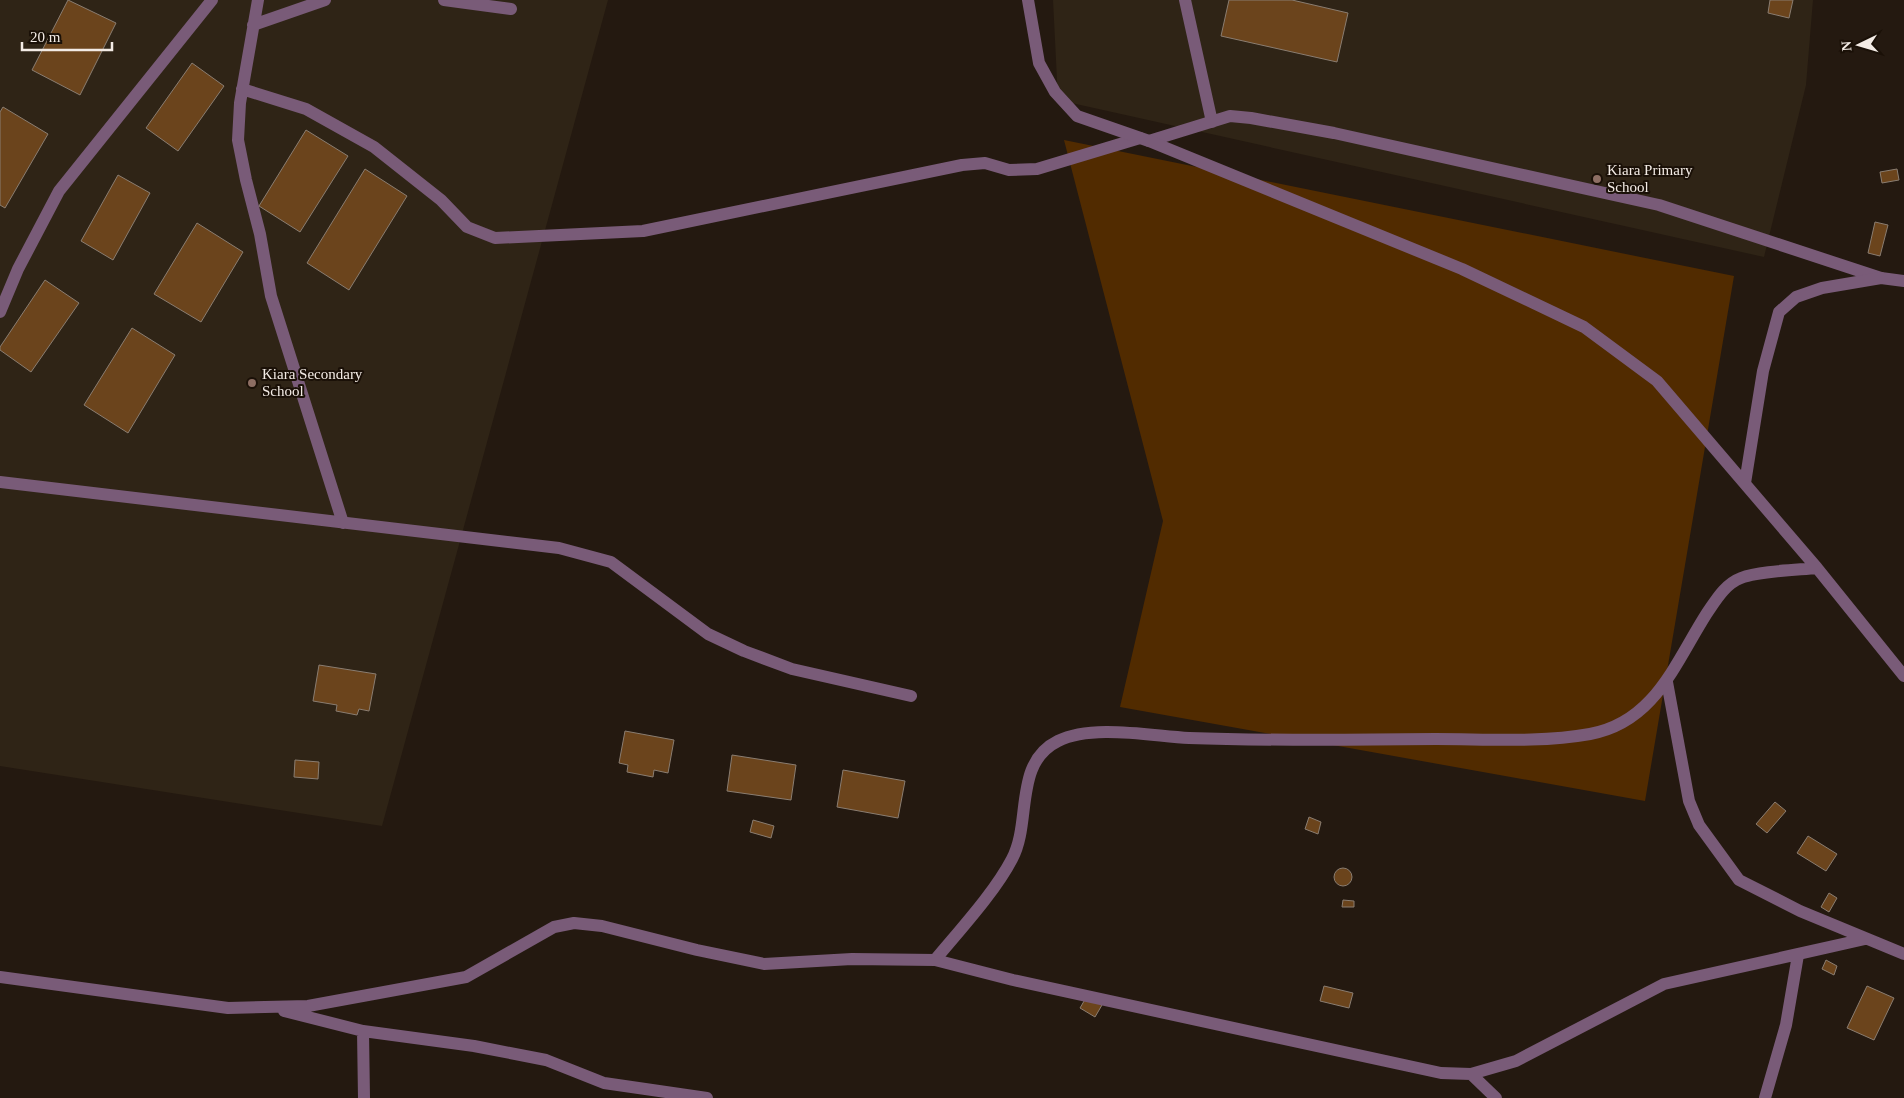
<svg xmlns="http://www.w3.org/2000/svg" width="1904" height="1098" viewBox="0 0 1904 1098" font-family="'Times New Roman',serif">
<rect width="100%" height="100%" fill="#241910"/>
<!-- education -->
<path fill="#2f2416" d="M0,0h608l-226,826 -382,-60z
M1053,0h760l-7,85 -42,172 -706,-157z"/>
<!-- green -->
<path fill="#512b00" d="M1064,140l670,136 -89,525 -525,-94 43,-186z"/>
<!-- building -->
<path fill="#6b441c" stroke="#8a7d71" d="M68,0l48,23 -36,72 -48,-25z
M1229,0h63l56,13 -11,49 -116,-26z
M1770,0h23l-4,18 -21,-5z
M192,63l32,23 -46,65 -32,-23z
M3,107l45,27 -43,74 -5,-3v-93z
M306,130l42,26 -48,76 -41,-26z
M365,169l42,27 -58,94 -42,-27z
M1897,169l2,11 -17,3 -2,-11z
M118,175l32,18 -37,67 -32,-19z
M1875,222l13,3 -8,31 -12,-3z
M197,223l46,29 -42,70 -47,-28z
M45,280l34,23 -48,69 -31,-22v-3z
M132,328l43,27 -47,78 -44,-28z
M319,665l57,9 -7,37 -10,-2 -2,6 -21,-4 1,-6 -24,-4z
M625,731l49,9 -6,33 -14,-3 -1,7 -26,-5 1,-7 -9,-2z
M732,755l64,10 -5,35 -64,-9z
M295,760l24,2 -1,17 -24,-2z
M843,770l62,11 -7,37 -61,-11z
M1775,802l11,9 -19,22 -11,-9z
M1309,817l12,5 -3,12 -13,-5z
M753,820l21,6 -3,12 -21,-6z
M1808,836l29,18 -11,17 -29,-18z
M1334 877a9 9 0 1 1 18 0a9 9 0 1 1-18 0Z
M1829,893l8,5 -8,14 -8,-5z
M1343,900l11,1v6h-12z
M1826,960l11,6 -3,9 -12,-6z
M1324,986l29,7 -4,15 -29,-7z
M1867,986l27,12 -20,42 -27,-12z
M1087,996l15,9 -7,12 -15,-9z"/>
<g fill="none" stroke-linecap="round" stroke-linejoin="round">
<!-- service -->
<path stroke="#795b78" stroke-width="12" d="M258,0l-18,103 -2,37 8,40 14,54 11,62 72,227
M444,0l67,9
M1185,0l27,122
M253,25l72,-25
M242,89l64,20 68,38 67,53 26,27 28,11 148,-7 319,-66 23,-2 24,7 28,-1 103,-31
M1149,141l81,-25 21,2 83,15 325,72 222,73
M0,312l18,-43 41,-78 153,-191
M0,482l559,66 52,14 97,72 36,17 48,18 119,27"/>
<!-- minor -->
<path stroke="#795b78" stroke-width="12" d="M1028,0l11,63 16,29 22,24 72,25 313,128 122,58 73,54 160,187 87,108
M1745,483l18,-112 16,-59 17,-15 26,-9 59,-10 23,3
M1667,682l22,119 10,24 40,55 61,31 104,43
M935,960c24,-29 60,-68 77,-101 20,-37 1,-96 46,-118 34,-17 93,-5 131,-3 82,3 165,2 247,1 51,0 103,4 154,-5 65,-12 85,-71 117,-121 9,-13 18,-29 34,-35 18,-7 55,-8 76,-10
M0,977l228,31 80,-2 158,-29 88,-50 20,-4 28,3 95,24 67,14 88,-5 83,1 78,20 428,93 30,1 45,-13 148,-77 201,-45
M284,1011l79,20 111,15 72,14 58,23 103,15
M363,1031l1,67
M1471,1074l25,24
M1765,1098l21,-73 12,-70"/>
</g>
<!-- markers -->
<g fill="#8d6e63" stroke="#1a1007" stroke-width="2">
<circle cx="1597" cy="179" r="5"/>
<circle cx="252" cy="383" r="5"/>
</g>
<g text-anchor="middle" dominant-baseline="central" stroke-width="4" stroke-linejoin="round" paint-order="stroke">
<!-- poi labels -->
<g font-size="15" fill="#f3ebe5" stroke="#1a1007" text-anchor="start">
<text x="1607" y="170">Kiara Primary<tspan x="1607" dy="17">School</tspan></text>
<text x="262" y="374">Kiara Secondary<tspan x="262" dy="17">School</tspan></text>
</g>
</g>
<!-- north arrow -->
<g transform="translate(1859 45) rotate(265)" stroke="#1a1007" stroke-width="4" paint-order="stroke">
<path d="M0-4L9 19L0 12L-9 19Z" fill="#f3ebe5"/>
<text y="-8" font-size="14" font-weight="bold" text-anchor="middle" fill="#f3ebe5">N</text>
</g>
<!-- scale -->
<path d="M22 42v8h90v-8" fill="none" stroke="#f3ebe5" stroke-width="2.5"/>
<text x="30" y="42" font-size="15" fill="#f3ebe5" stroke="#1a1007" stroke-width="4" paint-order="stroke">20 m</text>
</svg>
